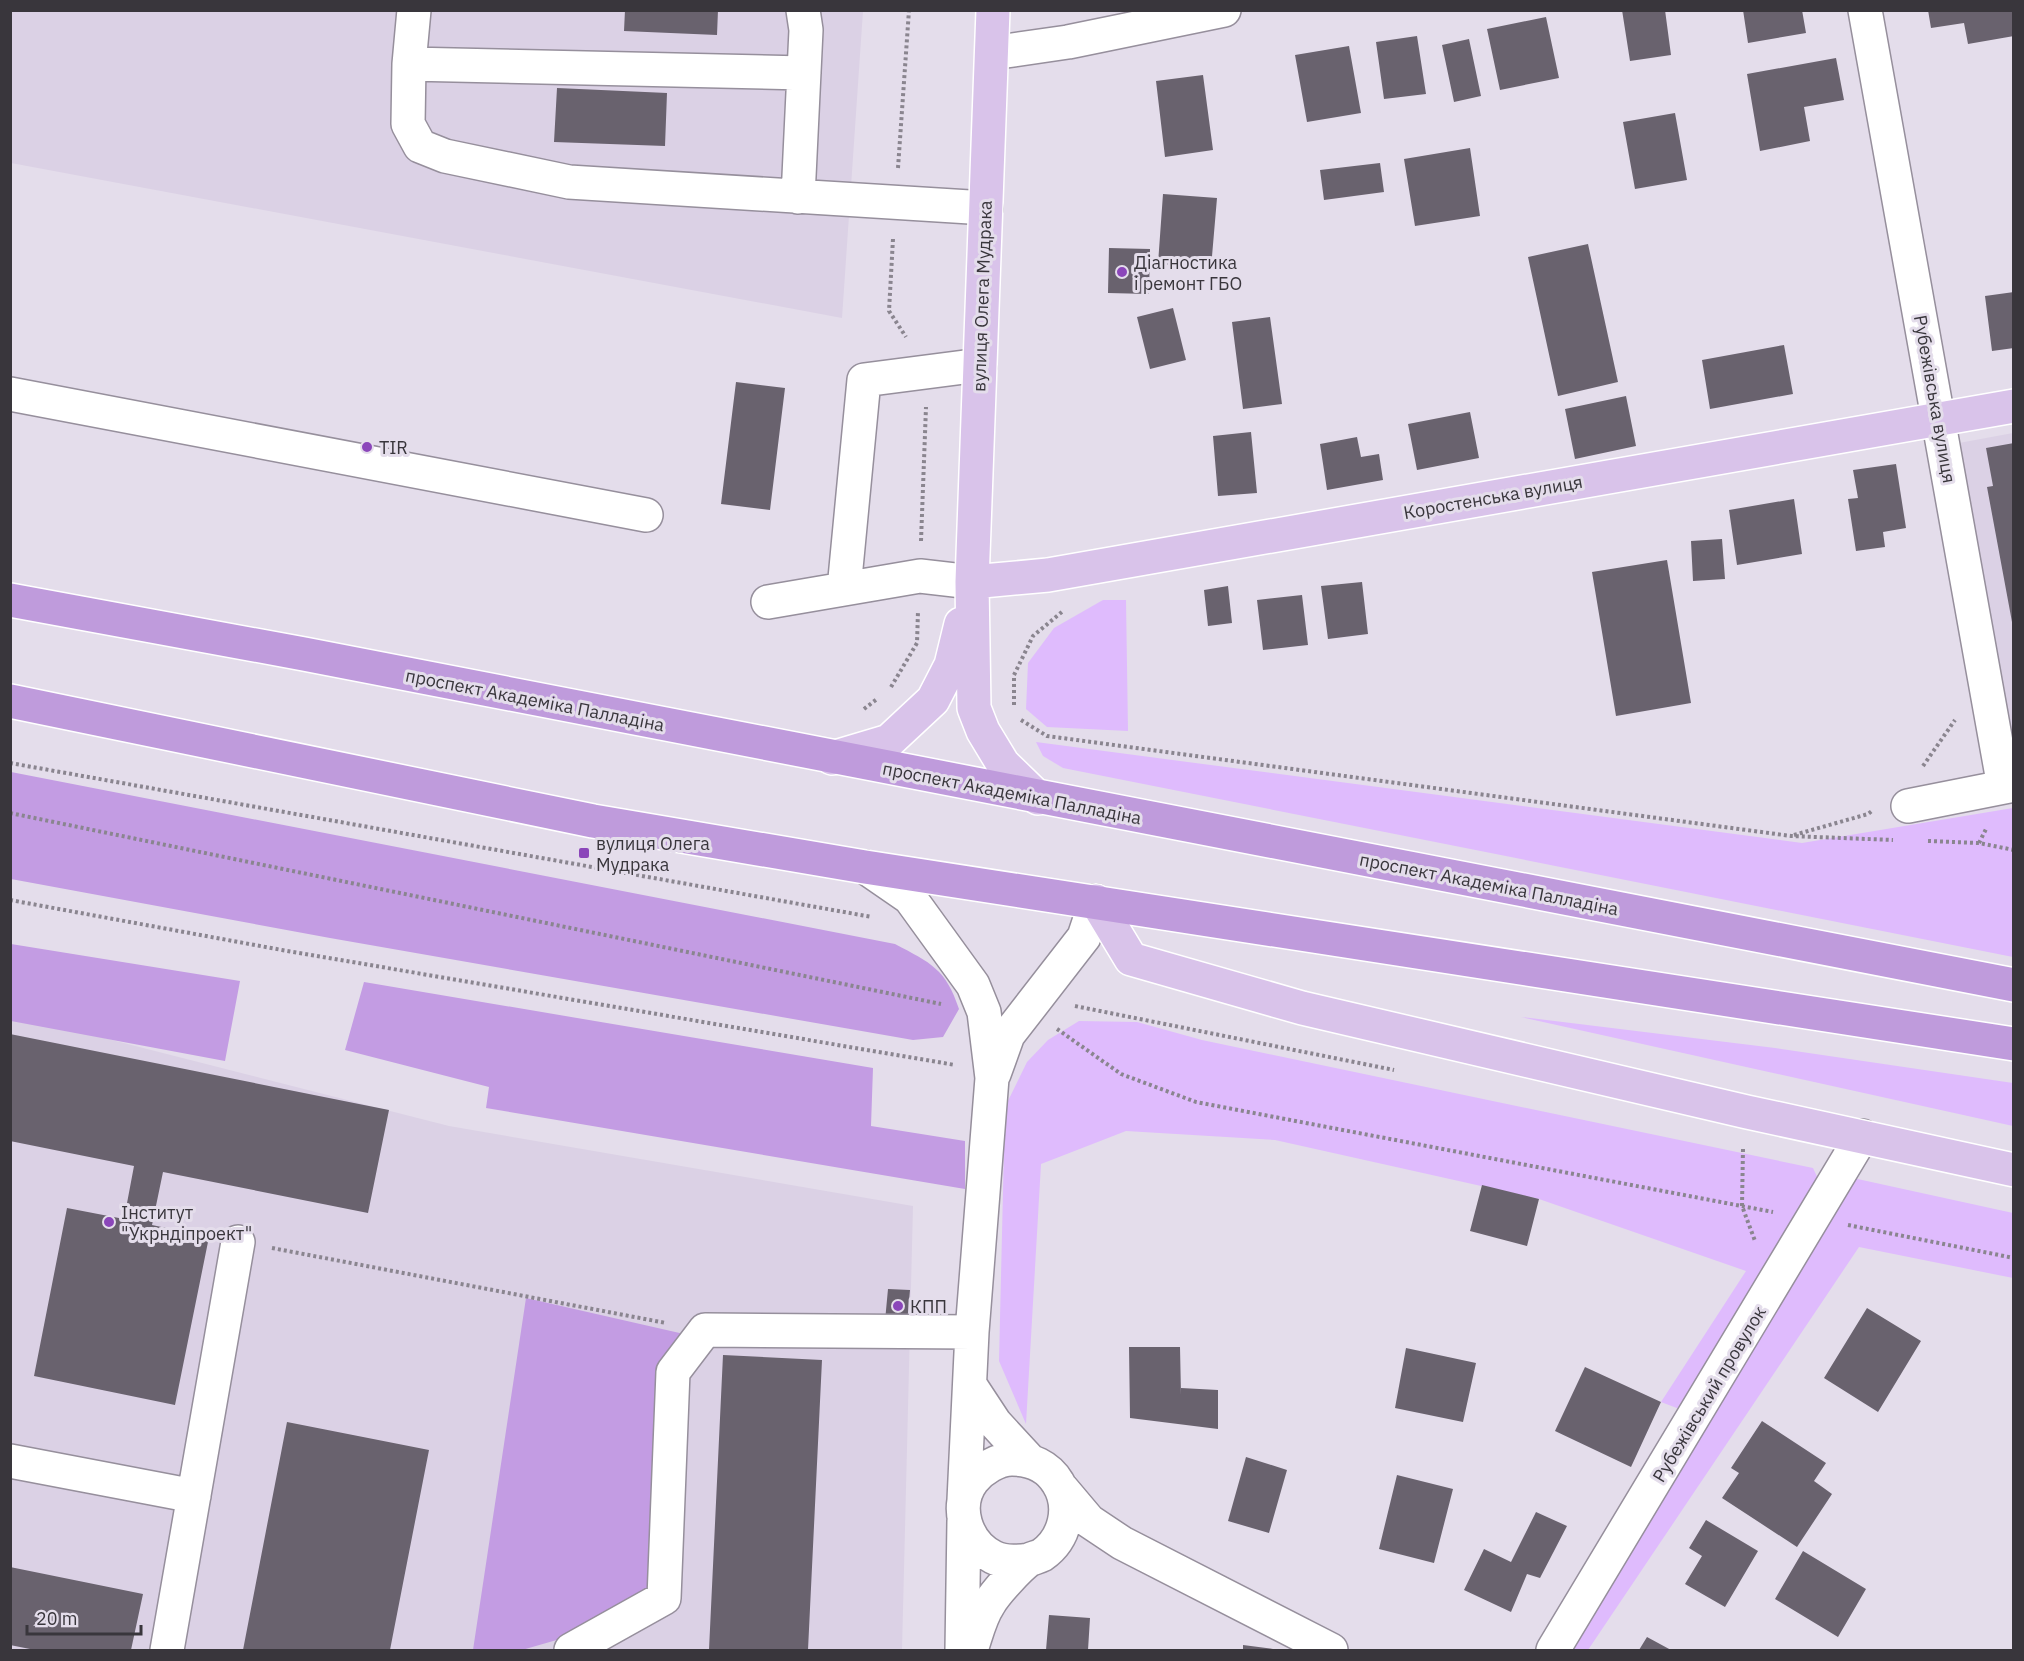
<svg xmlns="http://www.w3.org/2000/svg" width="2024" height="1661" viewBox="0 0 2024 1661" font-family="'IBM Plex Sans',sans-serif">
<rect width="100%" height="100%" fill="#e4ddeb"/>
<!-- built -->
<path fill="#dbd1e5" d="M10,11h853l-21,307 -831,-155z
M2013,433v343l-54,-333z
M10,1014l439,112 464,80 -11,444h-891z"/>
<!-- green -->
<path fill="#dfbbfd" d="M1103,600h23l2,131 -81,-4 -21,-18 2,-46 26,-35z
M1036,742l766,101 211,-35v149l-950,-189 -20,-12z
M1521,1017l254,31 238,35v43z
M1079,1021l58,1 65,18 611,128 7,15 -138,227 -21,-8 85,-131 -207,-72 -264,-59 -149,-9 -85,33 -15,260 -27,-63 6,-254 22,-45 21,-22z
M1853,1178l160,35v65l-154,-31 -271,403h-23z"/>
<!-- forest -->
<path fill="#c39ce3" d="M11,772l884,172c36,19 51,25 64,65l-16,28 -30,3 -583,-102 -319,-59z
M11,944l229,37 -15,80 -214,-40z
M364,982l509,86 -2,58 94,15v48l-479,-81 3,-21 -144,-37z
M526,1298l158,36 -36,255 -81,48 -45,13h-49z"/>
<!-- building -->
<path fill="#69626e" d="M625,10h93l-1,25 -93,-4z
M1622,10h43l6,45 -41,6z
M1743,10h59l4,23 -58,10z
M1928,10h84l2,26 -46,8 -4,-21 -33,5z
M1546,17l13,61 -59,12 -13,-61z
M1417,36l9,58 -42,5 -8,-57z
M1469,39l12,57 -27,6 -12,-57z
M1349,46l12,67 -54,9 -12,-67z
M1836,58l8,42 -40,7 6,34 -50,10 -13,-77z
M1203,75l10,75 -48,7 -9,-76z
M557,88l110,5 -2,53 -111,-4z
M1675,113l12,67 -52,9 -12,-67z
M1470,148l10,68 -65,10 -11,-67z
M1380,163l4,29 -60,8 -4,-30z
M1163,194l54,4 -6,70 -53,-4z
M1588,244l30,138 -60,14 -30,-139z
M1109,248l41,1 -1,45 -41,-1z
M2014,292v56l-22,3 -7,-55z
M1173,308l13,52 -36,9 -13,-52z
M1270,317l12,87 -39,5 -11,-87z
M1784,345l9,49 -83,15 -8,-49z
M736,382l49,6 -15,122 -49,-6z
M1626,396l10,50 -61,13 -10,-50z
M1470,412l9,46 -62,12 -9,-46z
M1251,432l6,61 -39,3 -5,-60z
M1357,437l4,20 18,-3 4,26 -56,10 -7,-46z
M2014,443v179h-2l-25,-135 6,-1 -7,-38z
M1896,464l10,64 -23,4 2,15 -29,4 -8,-52 10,-1 -5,-28z
M1794,499l8,55 -65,11 -8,-55z
M1722,539l3,40 -32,2 -2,-40z
M1667,560l24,143 -75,13 -24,-144z
M1362,582l6,52 -40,5 -7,-53z
M1228,586l4,37 -24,3 -4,-36z
M1302,595l6,50 -45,5 -6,-50z
M10,1034l379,76 -21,103 -205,-41 -11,53 57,12 -34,168 -141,-29 33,-168 57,11 10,-53 -124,-25z
M1482,1185l57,14 -12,47 -57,-15z
M888,1289l22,1 -3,33 -22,-2z
M1867,1308l54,33 -43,71 -54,-34z
M1129,1347h51l1,48v-7l37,2v39l-88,-11z
M1406,1348l70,15 -13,59 -68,-14z
M723,1355l99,5 -14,290h-99z
M1585,1367l76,35 -30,65 -76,-36z
M1762,1421l64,42 -12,18 18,13 -35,53 -75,-49 17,-25 -8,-5z
M287,1422l142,28 -39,200h-147z
M1246,1457l41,13 -18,63 -41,-12z
M1397,1475l56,14 -19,74 -55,-14z
M1536,1512l31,14 -27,52 -13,-4 -16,38 -47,-22 20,-41 27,13z
M1706,1520l52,31 -33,56 -40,-23 17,-28 -13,-8z
M1803,1551l63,38 -28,48 -63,-38z
M10,1567l133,27 -12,56h-96l-25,-5z
M1049,1615l41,3 -2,32h-42z
M1647,1637l24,13h-32z
M1243,1645l30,4v1h-30z"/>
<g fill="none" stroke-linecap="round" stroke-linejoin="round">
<defs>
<path id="minor" d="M414,10l-5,54 -1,60 12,22 25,10 124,26 417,26
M1865,10l139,777
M992,53l76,-11 156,-32
M409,64l395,9
M798,197l8,-167 -3,-20
M10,394l636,121
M844,589l20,-209 116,-15
M768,602l152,-26 52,6
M1908,806l106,-21
M865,867l45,31 63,87 11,27 8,66 -20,254 -8,168
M994,1074l14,-39 76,-98 12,-36
M970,1385l25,38 35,38
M10,1461l184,35
M1062,1489l27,32 33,22 209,107
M167,1650l71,-408
M571,1650l93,-52 9,-226 32,-42 267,2
M962,1650l2,-129
M971,1650c5,-14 9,-33 18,-46 6,-11 30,-37 40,-44 4,-2 9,-3 13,-5 23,-16 31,-48 16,-72 -10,-17 -27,-24 -46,-24 -14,0 -30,10 -39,21 -20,26 -7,63 20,77 11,6 23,5 36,3
M1553,1650l309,-514"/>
<path id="major" d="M993,10l-21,572 2,126 9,23 20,33 35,34
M972,582l76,-7 966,-169
M832,758l57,-17 44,-41 18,-35 10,-41
M1096,901l35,58 171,49 445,104 267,58"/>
<path id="highway" d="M10,600l294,54 1710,331
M10,701l583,120 272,46 1149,177"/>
</defs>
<!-- minor casing -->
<use href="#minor" stroke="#968f9c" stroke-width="36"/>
<!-- major casing -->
<use href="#major" stroke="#fff" stroke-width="36"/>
<!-- highway casing -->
<use href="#highway" stroke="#fff" stroke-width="36"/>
<!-- path -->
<path stroke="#8a858f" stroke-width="4" stroke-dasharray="3 3" stroke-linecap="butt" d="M898,168l11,-158
M893,239l-4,72 17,26
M921,541l5,-134
M891,687l26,-44 1,-32
M1014,705v-30l19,-39 30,-25
M864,709l13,-10
M1021,720l26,16 744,100 102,4
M10,763l862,154
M1923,766l32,-46
M10,813l931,191
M1794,835l74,-21 5,-4
M1928,841l51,2 35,7
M1979,843l7,-14
M10,900l272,50 673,115
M1075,1006l319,64
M1057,1029l64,45 75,28 577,110
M1743,1149l-1,57 13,35
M1848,1225l166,33
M272,1248l394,75"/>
<!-- minor -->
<use href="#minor" stroke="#fff" stroke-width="33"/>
<!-- major -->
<use href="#major" stroke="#d9c3ea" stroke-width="33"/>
<!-- highway -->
<use href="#highway" stroke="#bf9bdc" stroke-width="33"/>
</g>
<!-- markers -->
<g fill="#8b46ba" stroke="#e4ddeb" stroke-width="2">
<circle cx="1122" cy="272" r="6"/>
<circle cx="367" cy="447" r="6"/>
<rect x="578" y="847" width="12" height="12" rx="3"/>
<circle cx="109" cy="1222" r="6"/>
<circle cx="898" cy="1306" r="6"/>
</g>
<g text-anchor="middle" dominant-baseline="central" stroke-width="6" stroke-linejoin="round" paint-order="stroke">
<!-- poi labels -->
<g font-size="18" fill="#39363c" stroke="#e4ddeb" text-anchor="start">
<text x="1134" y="262">Діагностика<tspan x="1134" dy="21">і ремонт ГБО</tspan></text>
<text x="379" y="447">TIR</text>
<text x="596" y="843">вулиця Олега<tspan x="596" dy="21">Мудрака</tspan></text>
<text x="121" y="1212">Інститут<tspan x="121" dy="21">"Укрндіпроект"</tspan></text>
<text x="910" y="1306">КПП</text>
</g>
<!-- street labels -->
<g font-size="18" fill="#39363c" stroke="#e4ddeb">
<text transform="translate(982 296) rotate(-88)">вулиця Олега Мудрака</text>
<text transform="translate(1935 399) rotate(80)">Рубежівська вулиця</text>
<text transform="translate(1493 497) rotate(-10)">Коростенська вулиця</text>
<text transform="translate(535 700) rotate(11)">проспект Академіка Палладіна</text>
<text transform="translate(1012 793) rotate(11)">проспект Академіка Палладіна</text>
<text transform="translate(1489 884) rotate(11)">проспект Академіка Палладіна</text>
<text transform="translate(1709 1394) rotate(-59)">Рубежівський провулок</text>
</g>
</g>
<!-- border -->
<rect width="2024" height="1661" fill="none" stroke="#39363c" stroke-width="24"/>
<!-- scale -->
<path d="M27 1625v9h114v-9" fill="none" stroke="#39363c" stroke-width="3"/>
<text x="36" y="1625" font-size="18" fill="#39363c" stroke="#e4ddeb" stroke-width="4.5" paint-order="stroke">20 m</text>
</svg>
